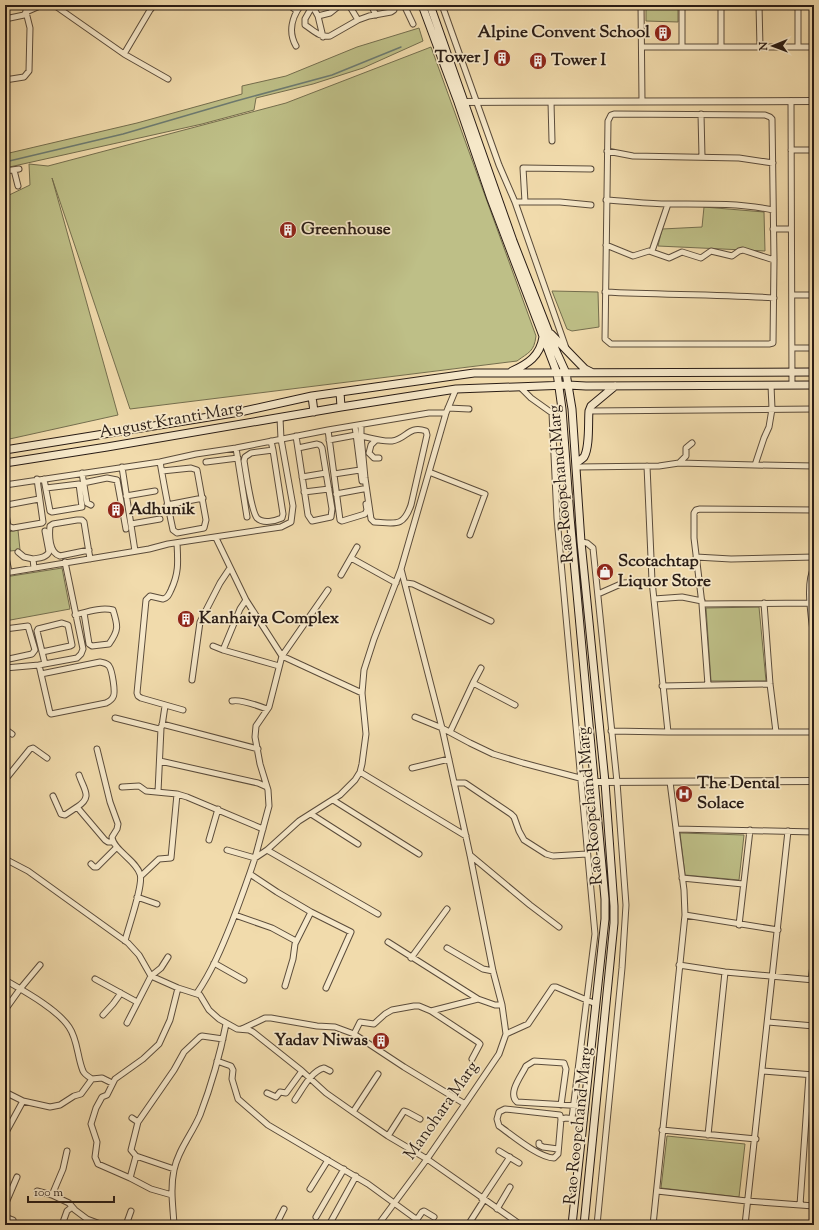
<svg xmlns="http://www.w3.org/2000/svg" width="819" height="1230" viewBox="0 0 819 1230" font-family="'Sorts Mill Goudy',serif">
<rect width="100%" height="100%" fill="#f1dbac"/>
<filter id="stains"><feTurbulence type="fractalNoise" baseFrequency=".005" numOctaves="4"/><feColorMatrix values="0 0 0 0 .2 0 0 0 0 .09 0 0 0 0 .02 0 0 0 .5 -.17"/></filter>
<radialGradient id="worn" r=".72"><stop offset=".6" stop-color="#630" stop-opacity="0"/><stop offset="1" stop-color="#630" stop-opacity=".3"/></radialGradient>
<!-- green -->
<path fill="#bebf87" stroke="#746e4e" d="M646,5h32v17l-32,-1z
M419,28l4,13 -60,27 -50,16 -57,14 -2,12 -52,14 -197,44v-14l132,-31 105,-29v-8l44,-10 71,-29z
M431,47l105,289c-2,16 -7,16 -19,25l-387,48 -78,-231 66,237 -113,25v-243l25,-12 -1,-21 19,2 238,-63z
M704,207l60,5 1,39 -107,-5 4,-17 40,-2z
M552,291l46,1 1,35 -27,4 -5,-2z
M18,530l2,20 -10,1 -2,-19z
M62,568l8,41 -65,12v-44z
M759,607l7,74h-55l-5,-73z
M680,833l64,2 -5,45 -54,-5z
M667,1136l78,8 -6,53 -78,-9z"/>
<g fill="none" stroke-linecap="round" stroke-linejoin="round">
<!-- stream -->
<path stroke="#6d7b71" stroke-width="1.5" d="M5,162l118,-28 113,-33 96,-26 69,-28"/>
<defs>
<path id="minor" d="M54,5l70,49 44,25
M146,5l5,4
M289,5l8,6
M312,5l6,11 12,-3 10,-8
M313,5l-8,14v6c8,5 15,13 25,11l28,-16 11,-4 22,-4 3,-2v-5
M349,5l9,15
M371,5l5,10
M404,5l9,19
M442,5l57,160 16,37 51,146
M641,5l1,96
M682,5v42
M721,5v42
M759,5l1,42
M798,5v42
M318,16l5,21
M5,19l19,-4 2,-3v-7
M296,46c-8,-14 -4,-29 5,-41
M642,47h172
M124,54l29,-49
M5,80l19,-3 5,-6 1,-43 -4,-16 16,-7
M791,101l1,284
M551,102l1,39
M614,114l151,1 5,2 2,2 2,141 -1,83 -4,1h-158l-6,-5 3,-218 3,-6z
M701,114l1,43
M791,150h23
M607,151l26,5 106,2 34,5
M14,170l4,16
M5,171l14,-2
M606,200c21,1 42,4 62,4 35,0 70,-1 105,6
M515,202h45l31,3
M525,202l-2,-34 68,1
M773,229h18
M606,245l27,11 16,-5 20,7 13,-6 19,6 10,-7 21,5 7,-5 4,-1 31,10
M652,251l16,-47
M605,292c56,3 113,2 169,6
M792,295h22
M792,348h22
M520,387l11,11 21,15 5,105 38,416 -23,184
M448,408l21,1
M589,411l225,-2
M361,425c0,4 0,7 0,11l4,42 6,41 3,3c21,1 29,6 37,-17l16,-70 -1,-4c-18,-6 -19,8 -34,10 -10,1 -21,-3 -31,-5
M355,426l7,55
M328,430l12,90 2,1 23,-7 2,-4 -1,-6
M296,436l12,79 4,6 19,-4 1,-8 -10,-61 -2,-3 -3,-1 -19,4
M329,440l27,-5
M376,440l-5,5 -2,8 5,5h5
M271,441l2,9 10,64 -1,4c-7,3 -19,6 -25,0 -6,-7 -11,-46 -13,-57l1,-4 6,-4 22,-3
M236,448l11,69
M160,462c4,23 8,45 13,68l4,3 27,-5 2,-8 -9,-50 -6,-2 -29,3
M206,462l32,-4
M679,463l76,2 59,1
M755,465l9,-27 5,-11 3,-18 -1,-24
M647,466l5,115 16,151
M122,467l13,84
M577,467l82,-1 20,-3 7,-7v-8l6,-5
M429,472l56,22 -15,41
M82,473l5,30 4,2
M334,474l26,-4
M302,477l24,-4
M37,479l6,43 -1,1 -29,5 -5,-2 -3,-18 2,-3 32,-6
M44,479l6,32 2,1 30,-5 -3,-23 -33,4
M83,483l24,-5 10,2 9,49
M5,485l155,-23 36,-8 40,-6 92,-18 101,-17h17
M304,492l25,-3
M336,494l27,-5
M126,496l29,-5
M167,505l36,-7
M131,524l29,-5
M216,538l30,62 36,56 80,37
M581,542l6,1 6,5 24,234 9,123 -4,63 -25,257
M177,543c1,19 2,30 -6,47 -2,4 -3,8 -8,9l-13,-3 -4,4 -9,93 1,3 3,2 42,12
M89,550l-29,6c-11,-3 -11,-21 -10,-30l3,-2 24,-4h5l2,2 6,37
M5,552l4,20
M18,552l6,5 9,2
M696,557l35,2 83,-2
M351,558l45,25
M34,568l-1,-9c6,-1 13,-1 16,-7l-4,-21
M814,568c-9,15 -2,53 0,71
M5,573l144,-24 19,-5 113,-17 10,-5 2,-16 -12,-67 -1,-21
M341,575l16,-28
M406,583l7,1 78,37
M598,594l25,-11 29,-2
M654,599l28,-2 20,4
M246,600l-6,9 -17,41 56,16
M764,603l6,81 6,48
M702,604l108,-1 4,4
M75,615c12,-3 26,-8 38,-5 5,16 6,20 -4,34l-17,2 -3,-2 -5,-31
M5,629l23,-3 7,24 -3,4 -23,5h-3l-1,-3
M213,646l10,4
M42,652l28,-6 2,-1 -4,-20 -6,-2 -24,6 -1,2 8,33
M39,665l11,48 1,1 55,-11c2,-1 6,-3 7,-6 3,-4 -1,-27 -4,-31 -2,-3 -5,-3 -9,-4l-59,12
M5,668l34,-3 38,-7 4,-4 2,-5 -18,-87
M192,680l8,-58 20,-39 10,-15
M473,683l42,22
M708,685l-6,-81 -8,-66v-25l2,-3 4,-1 114,1
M662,686l108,-2
M232,701c8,-2 27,5 35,8
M415,717l27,11 28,15 23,11 30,9 72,19
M115,718l44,11 3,-3 3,-20
M162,724l96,25
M5,729l7,5
M611,731l57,1h146
M450,732l23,-49 8,-15
M97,749l13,53 8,22 -1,5 -5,8c1,13 24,23 28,37 4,10 -12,54 -15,67
M160,761l98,22 9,4
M412,768l37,-9
M360,772l106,64
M5,780l25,-31 3,-1 14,10
M454,783h11l46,31 3,3 5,14 5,9 22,14 7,2 34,-2
M122,787l17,-1 7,5 31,3 10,3 76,32
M158,792l3,-64
M53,796l8,18 4,1 12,-8 28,33 3,2h5
M333,800l86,54
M77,807c16,-10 7,-17 2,-32
M311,814l47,30
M676,829l138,3
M209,840l9,-31
M227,850l28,8 14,-52 -1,-16 -8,-26 -5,-27 1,-11 13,-19 13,-51 46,-66
M267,850l111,64
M470,855l60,50 29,22
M5,859l23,12 100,72 11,12 12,21 27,12 22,7 9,15 10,9 18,10 12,1 4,2 49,39 24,22 27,19 35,24 39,23 94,66
M91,864l3,3h3l20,-20
M250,874l27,18 34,20 40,20 -25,56
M141,876l18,-17 12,-1 6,-64
M682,878l61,6
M137,897l20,7
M235,915l37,13 24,13
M685,915l93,15
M739,925l11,-95
M388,942l90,57
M447,948l36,21 10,2
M411,958l36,-49
M214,963l30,17
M679,965l46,7 89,8
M95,979l42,23
M5,980c19,11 52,29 64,47 9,13 8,30 14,44 1,3 6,6 9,8l10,-1 10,5
M811,980l3,-22
M285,986l8,-27 2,-15 16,-32
M197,993c15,-22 25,-46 35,-71 8,-21 16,-43 23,-64l12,-8 32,-29 41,-26 15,-15 5,-8 2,-8 4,-30 -4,-41 2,-23 10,-31 27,-70 45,-156 10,-24
M5,1010l15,-21 20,-24
M431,1011l47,-12 17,6h7
M103,1015l10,-11 8,-11
M768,1022l46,4
M127,1023l24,-47 10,-8 7,-11
M242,1029l23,-11h6l46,8 18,1 19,7 6,-12 14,2 11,-10 7,-4 22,-4h5l12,5 47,31 2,2 -8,15
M354,1034l50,33 61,37
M506,1034l22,-10 25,-37h3l40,17
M217,1061l14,5 2,4 -1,9 6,20 30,26 100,59 48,35
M763,1071l51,4
M5,1092l18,9 27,6 10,-2 14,-9 7,-2 11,-15
M267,1093l9,4 4,-5 6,1 16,-22
M295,1100c7,-10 16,-29 29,-32l6,3
M561,1105l5,-36 -2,-6 -30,-2 -8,5c-4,9 -19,27 -9,36l68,4
M353,1112l25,-38
M132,1118l6,4
M561,1119l-1,-4 -55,-6 -6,3 -2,7 2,7c13,9 40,32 55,32l4,-4 3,-35 5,-1 18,2
M662,1130l94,9
M5,1134l18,-33
M708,1135l17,-163
M388,1136l16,-25 3,1 13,7
M539,1143v2l4,2 15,2
M499,1151l20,12
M174,1169l-38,-13 -5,-6 7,-28 36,-52 10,-18 16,-15 2,-1 21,3
M130,1178l6,-22
M310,1189l18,-29
M37,1191l15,4 17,8 6,7 12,9 16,6
M657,1191l90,10 67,5
M52,1195l11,-26 4,-18
M172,1195l-21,-6 -21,-11 -32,-14 -3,-7 2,-15 -6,-18 5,-16 6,-11 5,-2 8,-16 28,-20 16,-15 11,-24 8,-32
M482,1199l28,-42
M5,1205l12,-28
M800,1205l9,-130
M497,1209l13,-22
M5,1217l8,3
M316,1217l28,-48
M174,1223l21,2
M62,1225l5,-14 5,-4
M126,1225l5,-14
M174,1225c-1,-19 -4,-36 0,-55 4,-20 18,-36 26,-55 11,-29 20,-60 26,-91
M276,1225l8,-16
M329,1225l27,-49
M378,1225l49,-66 38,-55 34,-50 7,-20 -4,-29 -9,-34 -23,-116 -28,-127 -41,-159
M413,1225l9,-13 2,-1 10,6
M468,1225l16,-25
M653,1225l32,-310 -1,-25 -14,-108
M745,1225l43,-394"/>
<path id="tertiary" d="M460,102l354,-1
M595,782l219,-1"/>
<path id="secondary" d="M422,5l36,97 33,97 66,174 5,36 8,108 35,382v20l-33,306
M430,5l83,236 43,110 10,22 6,36 9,133 24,240 9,124v17l-30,302
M551,334l29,30 5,5 6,3
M512,371c16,-7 28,-15 31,-34
M340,392l1,15
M312,396l2,16
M5,450l235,-38 72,-16 162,-23 340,-1
M5,463l102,-16 234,-40 115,-18 112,-4 18,1 228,-1
M576,463c3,-2 6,-4 8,-6 6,-10 4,-35 5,-46l2,-5 24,-20"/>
</defs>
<!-- minor casing -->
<use href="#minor" stroke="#5b4c3b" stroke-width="7"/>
<!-- tertiary casing -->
<use href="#tertiary" stroke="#5b4c3b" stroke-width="8"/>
<!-- secondary casing -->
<use href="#secondary" stroke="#291c15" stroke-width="9"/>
<!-- minor -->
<use href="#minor" stroke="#f6e8c9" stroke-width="5"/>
<!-- tertiary -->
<use href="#tertiary" stroke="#f6e8c9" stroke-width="6"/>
<!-- secondary -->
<use href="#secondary" stroke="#f6e8c9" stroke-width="7"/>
</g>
<!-- icons -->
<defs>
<symbol id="building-disc" viewBox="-11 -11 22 22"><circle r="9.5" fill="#8f2418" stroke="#f6e8c9"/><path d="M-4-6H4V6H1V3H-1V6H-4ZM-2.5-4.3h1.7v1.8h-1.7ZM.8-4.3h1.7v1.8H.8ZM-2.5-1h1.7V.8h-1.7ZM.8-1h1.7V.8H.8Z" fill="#fff"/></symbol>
<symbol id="shop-disc" viewBox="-11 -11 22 22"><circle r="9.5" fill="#8f2418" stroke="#f6e8c9"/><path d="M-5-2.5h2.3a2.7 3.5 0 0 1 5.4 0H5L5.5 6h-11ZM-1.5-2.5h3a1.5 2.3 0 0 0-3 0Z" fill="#fff"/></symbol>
<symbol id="hospital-disc" viewBox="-11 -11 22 22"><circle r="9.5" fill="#8f2418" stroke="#f6e8c9"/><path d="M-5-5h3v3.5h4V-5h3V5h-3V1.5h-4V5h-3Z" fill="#fff"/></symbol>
</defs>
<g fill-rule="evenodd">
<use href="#building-disc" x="653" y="23" width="20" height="20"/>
<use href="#building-disc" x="492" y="48" width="20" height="20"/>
<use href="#building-disc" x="528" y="51" width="20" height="20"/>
<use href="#building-disc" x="278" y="220" width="20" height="20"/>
<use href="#building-disc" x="106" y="500" width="20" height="20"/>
<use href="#shop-disc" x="595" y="562" width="20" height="20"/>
<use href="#building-disc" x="176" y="609" width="20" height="20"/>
<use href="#hospital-disc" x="674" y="784" width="20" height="20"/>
<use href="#building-disc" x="371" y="1031" width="20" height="20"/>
</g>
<g text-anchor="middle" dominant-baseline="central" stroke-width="3.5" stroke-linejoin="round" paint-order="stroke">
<!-- poi labels -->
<g font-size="17" font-weight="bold" fill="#291c15" stroke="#f6e8c9" text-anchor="start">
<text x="650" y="33" text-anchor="end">Alpine Convent School</text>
<text x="489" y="58" text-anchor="end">Tower J</text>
<text x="551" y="61">Tower I</text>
<text x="301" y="230">Greenhouse</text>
<text x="129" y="510">Adhunik</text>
<text x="618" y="562">Scotachtap<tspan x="618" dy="20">Liquor Store</tspan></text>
<text x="199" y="619">Kanhaiya Complex</text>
<text x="697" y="784">The Dental<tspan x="697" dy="20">Solace</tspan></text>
<text x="368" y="1041" text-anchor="end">Yadav Niwas</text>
</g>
<!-- street labels -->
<g font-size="17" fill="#291c15" stroke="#f6e8c9">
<text transform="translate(171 421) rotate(-10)">August Kranti Marg</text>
<text transform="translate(562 484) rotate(-95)">Rao Roopchand Marg</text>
<text transform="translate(591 806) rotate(-95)">Rao Roopchand Marg</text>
<text transform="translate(442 1111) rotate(-55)">Manohara Marg</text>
<text transform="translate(579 1126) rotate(-84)">Rao Roopchand Marg</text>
</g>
</g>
<!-- margin -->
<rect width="819" height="1230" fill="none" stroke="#f1dbac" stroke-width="20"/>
<rect x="6" y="6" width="807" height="1218" fill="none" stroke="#291c15" stroke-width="2"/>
<rect x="10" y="10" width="799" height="1210" fill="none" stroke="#291c15"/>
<!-- north arrow -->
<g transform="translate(773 46) rotate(269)" stroke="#f6e8c9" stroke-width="3" paint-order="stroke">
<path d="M0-3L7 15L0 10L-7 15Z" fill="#291c15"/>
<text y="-6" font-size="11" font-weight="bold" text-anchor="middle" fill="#291c15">N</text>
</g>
<!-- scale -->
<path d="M28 1196v6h86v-6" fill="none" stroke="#291c15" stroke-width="2"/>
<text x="34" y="1196" font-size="12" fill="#291c15" stroke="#f6e8c9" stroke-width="3" paint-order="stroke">100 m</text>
<rect width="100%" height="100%" filter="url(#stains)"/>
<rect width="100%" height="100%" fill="url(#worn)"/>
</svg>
